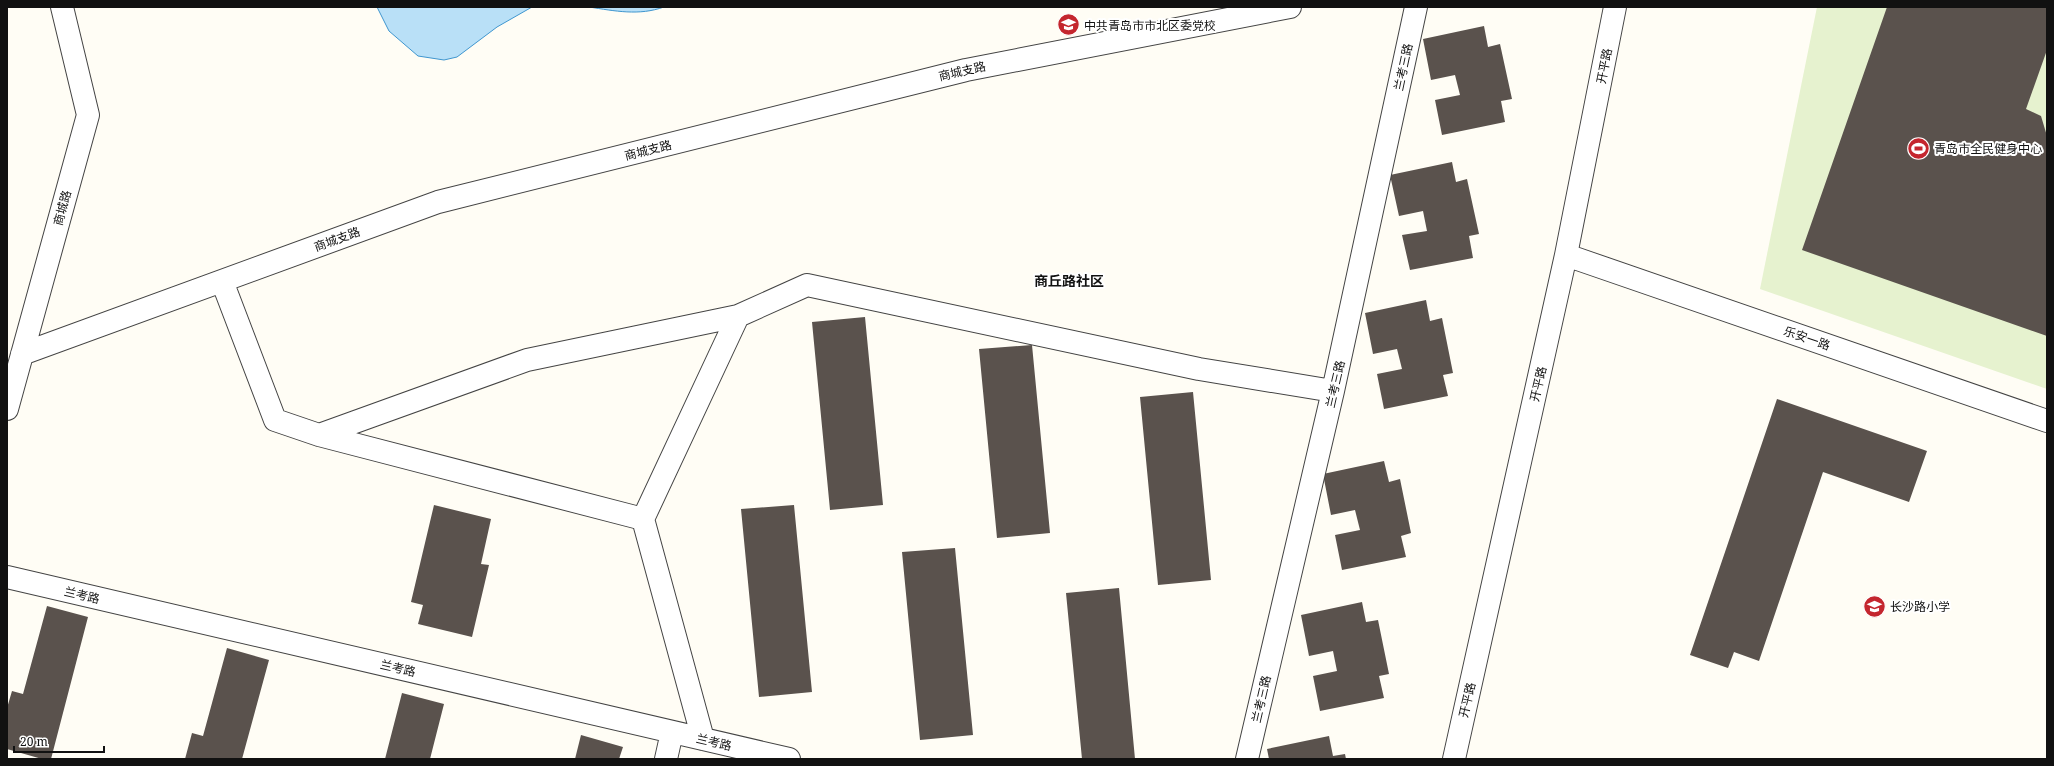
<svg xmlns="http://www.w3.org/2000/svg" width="2054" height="766" viewBox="0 0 2054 766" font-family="'Noto Serif','Noto Sans SC',serif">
<rect width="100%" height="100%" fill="#fffdf5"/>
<!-- pitch -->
<path fill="#e6f2cf" d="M1817,7h230v382l-287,-100z"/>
<!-- water -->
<path fill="#b9e0f7" stroke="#3f96cf" d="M377,7h155l-35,20 -40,30 -13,3 -26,-4 -29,-25z
M589,7h75c-25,9 -49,4 -75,0z"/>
<!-- building -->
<path fill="#5a524d" d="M1887,7h160v43l-21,59 15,7 6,20v200l-245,-86z
M1484,26l4,21 12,-3 12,55 -11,2 4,21 -63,13 -7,-35 25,-5 -5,-20 -24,5 -8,-41z
M1452,162l4,20 11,-3 12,55 -10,2 4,22 -63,12 -8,-35 25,-4 -4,-20 -24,5 -9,-41z
M1426,300l4,21 12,-3 11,55 -10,2 5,21 -64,13 -7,-35 25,-5 -5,-20 -24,5 -8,-41z
M865,317l18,188 -53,5 -18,-188z
M1032,345l18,188 -53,5 -18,-189z
M1193,392l18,188 -53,5 -18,-188z
M1777,399l150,52 -18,51 -86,-30 -64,189 -25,-9 -6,16 -38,-13z
M1384,461l5,21 11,-3 11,54 -10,3 5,21 -64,13 -7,-35 25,-5 -5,-20 -24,5 -8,-41z
M434,505l57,14 -10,45 8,1 -17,72 -54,-13 5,-19 -12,-3z
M794,505l18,187 -53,5 -18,-188z
M955,548l18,187 -53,5 -18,-188z
M1119,588l16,171h-53l-16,-166z
M1362,602l4,20 12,-2 11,54 -10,2 5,22 -64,13 -7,-35 24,-5 -4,-20 -24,5 -8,-41z
M47,606l41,11 -37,142h-9l-35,-10v-41l5,-17 11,3z
M227,648l42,12 -27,99h-57l7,-26 11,3z
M402,693l42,11 -14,55h-45z
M581,735l42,12 -4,12h-44z
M1329,736l4,20 12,-2 1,5h-77l-2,-10z"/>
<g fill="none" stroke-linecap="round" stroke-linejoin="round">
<defs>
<path id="minor" d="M1566,255l481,166
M222,281l53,139 44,15 324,84
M22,354l416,-152 528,-132 324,-63
M7,409l81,-294 -26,-108
M319,435l208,-75 211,-44 69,-31 392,84 134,22
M7,577l782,182
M703,739l-60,-220 95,-203
M666,759l6,-27
M1247,759l86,-368 83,-384
M1454,759l112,-504 49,-248"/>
</defs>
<!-- minor casing -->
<use href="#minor" stroke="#444" stroke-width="24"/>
<!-- minor -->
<use href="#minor" stroke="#fff" stroke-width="22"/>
</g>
<!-- icons -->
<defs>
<symbol id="university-disc" viewBox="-11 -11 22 22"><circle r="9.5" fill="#c4262e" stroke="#fff"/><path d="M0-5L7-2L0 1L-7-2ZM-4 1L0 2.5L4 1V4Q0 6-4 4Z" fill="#fff"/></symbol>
<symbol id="stadium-disc" viewBox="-11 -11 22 22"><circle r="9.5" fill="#c4262e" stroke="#fff"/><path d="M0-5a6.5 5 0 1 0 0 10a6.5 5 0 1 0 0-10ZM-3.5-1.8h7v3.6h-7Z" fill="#fff"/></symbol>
<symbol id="school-disc" viewBox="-11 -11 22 22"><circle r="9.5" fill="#c4262e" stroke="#fff"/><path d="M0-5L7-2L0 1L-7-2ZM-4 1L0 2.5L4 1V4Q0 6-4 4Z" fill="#fff"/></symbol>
</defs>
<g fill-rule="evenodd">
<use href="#university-disc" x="1056" y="12" width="25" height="25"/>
<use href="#stadium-disc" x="1906" y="136" width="25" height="25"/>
<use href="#school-disc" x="1862" y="594" width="25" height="25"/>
</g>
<g text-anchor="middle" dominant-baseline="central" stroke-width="4" stroke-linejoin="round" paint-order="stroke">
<!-- poi labels -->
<g font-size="12" fill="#111" stroke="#fff" text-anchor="start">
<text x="1084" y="25">中共青岛市市北区委党校</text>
<text x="1934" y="148">青岛市全民健身中心</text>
<text x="1890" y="606">长沙路小学</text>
</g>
<!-- street labels -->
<g font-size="12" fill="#111" stroke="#fff">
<text transform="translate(1604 66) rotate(-79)">开平路</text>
<text transform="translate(1403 67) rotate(-78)">兰考三路</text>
<text transform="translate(962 71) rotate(-13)">商城支路</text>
<text transform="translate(648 150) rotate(-14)">商城支路</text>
<text transform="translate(62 208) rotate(-75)">商城路</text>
<text transform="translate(337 239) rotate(-20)">商城支路</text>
<text transform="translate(1807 338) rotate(19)">乐安一路</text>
<text transform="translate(1335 384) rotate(-77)">兰考三路</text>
<text transform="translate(1538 384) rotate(-77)">开平路</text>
<text transform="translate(82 595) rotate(13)">兰考路</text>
<text transform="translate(398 668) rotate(13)">兰考路</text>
<text transform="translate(1261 699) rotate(-77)">兰考三路</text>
<text transform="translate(1467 700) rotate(-77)">开平路</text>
<text transform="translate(714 742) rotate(13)">兰考路</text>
</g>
<!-- quarter labels -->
<g font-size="14" font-weight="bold" fill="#111" stroke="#fff">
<text x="1069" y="280">商丘路社区</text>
</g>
</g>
<!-- border -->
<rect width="2054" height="766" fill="none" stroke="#111111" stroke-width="16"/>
<!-- scale -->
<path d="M14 746v6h90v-6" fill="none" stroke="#111111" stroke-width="2"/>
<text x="20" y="746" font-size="12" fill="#111111" stroke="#ffffff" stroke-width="3" paint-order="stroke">20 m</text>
</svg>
